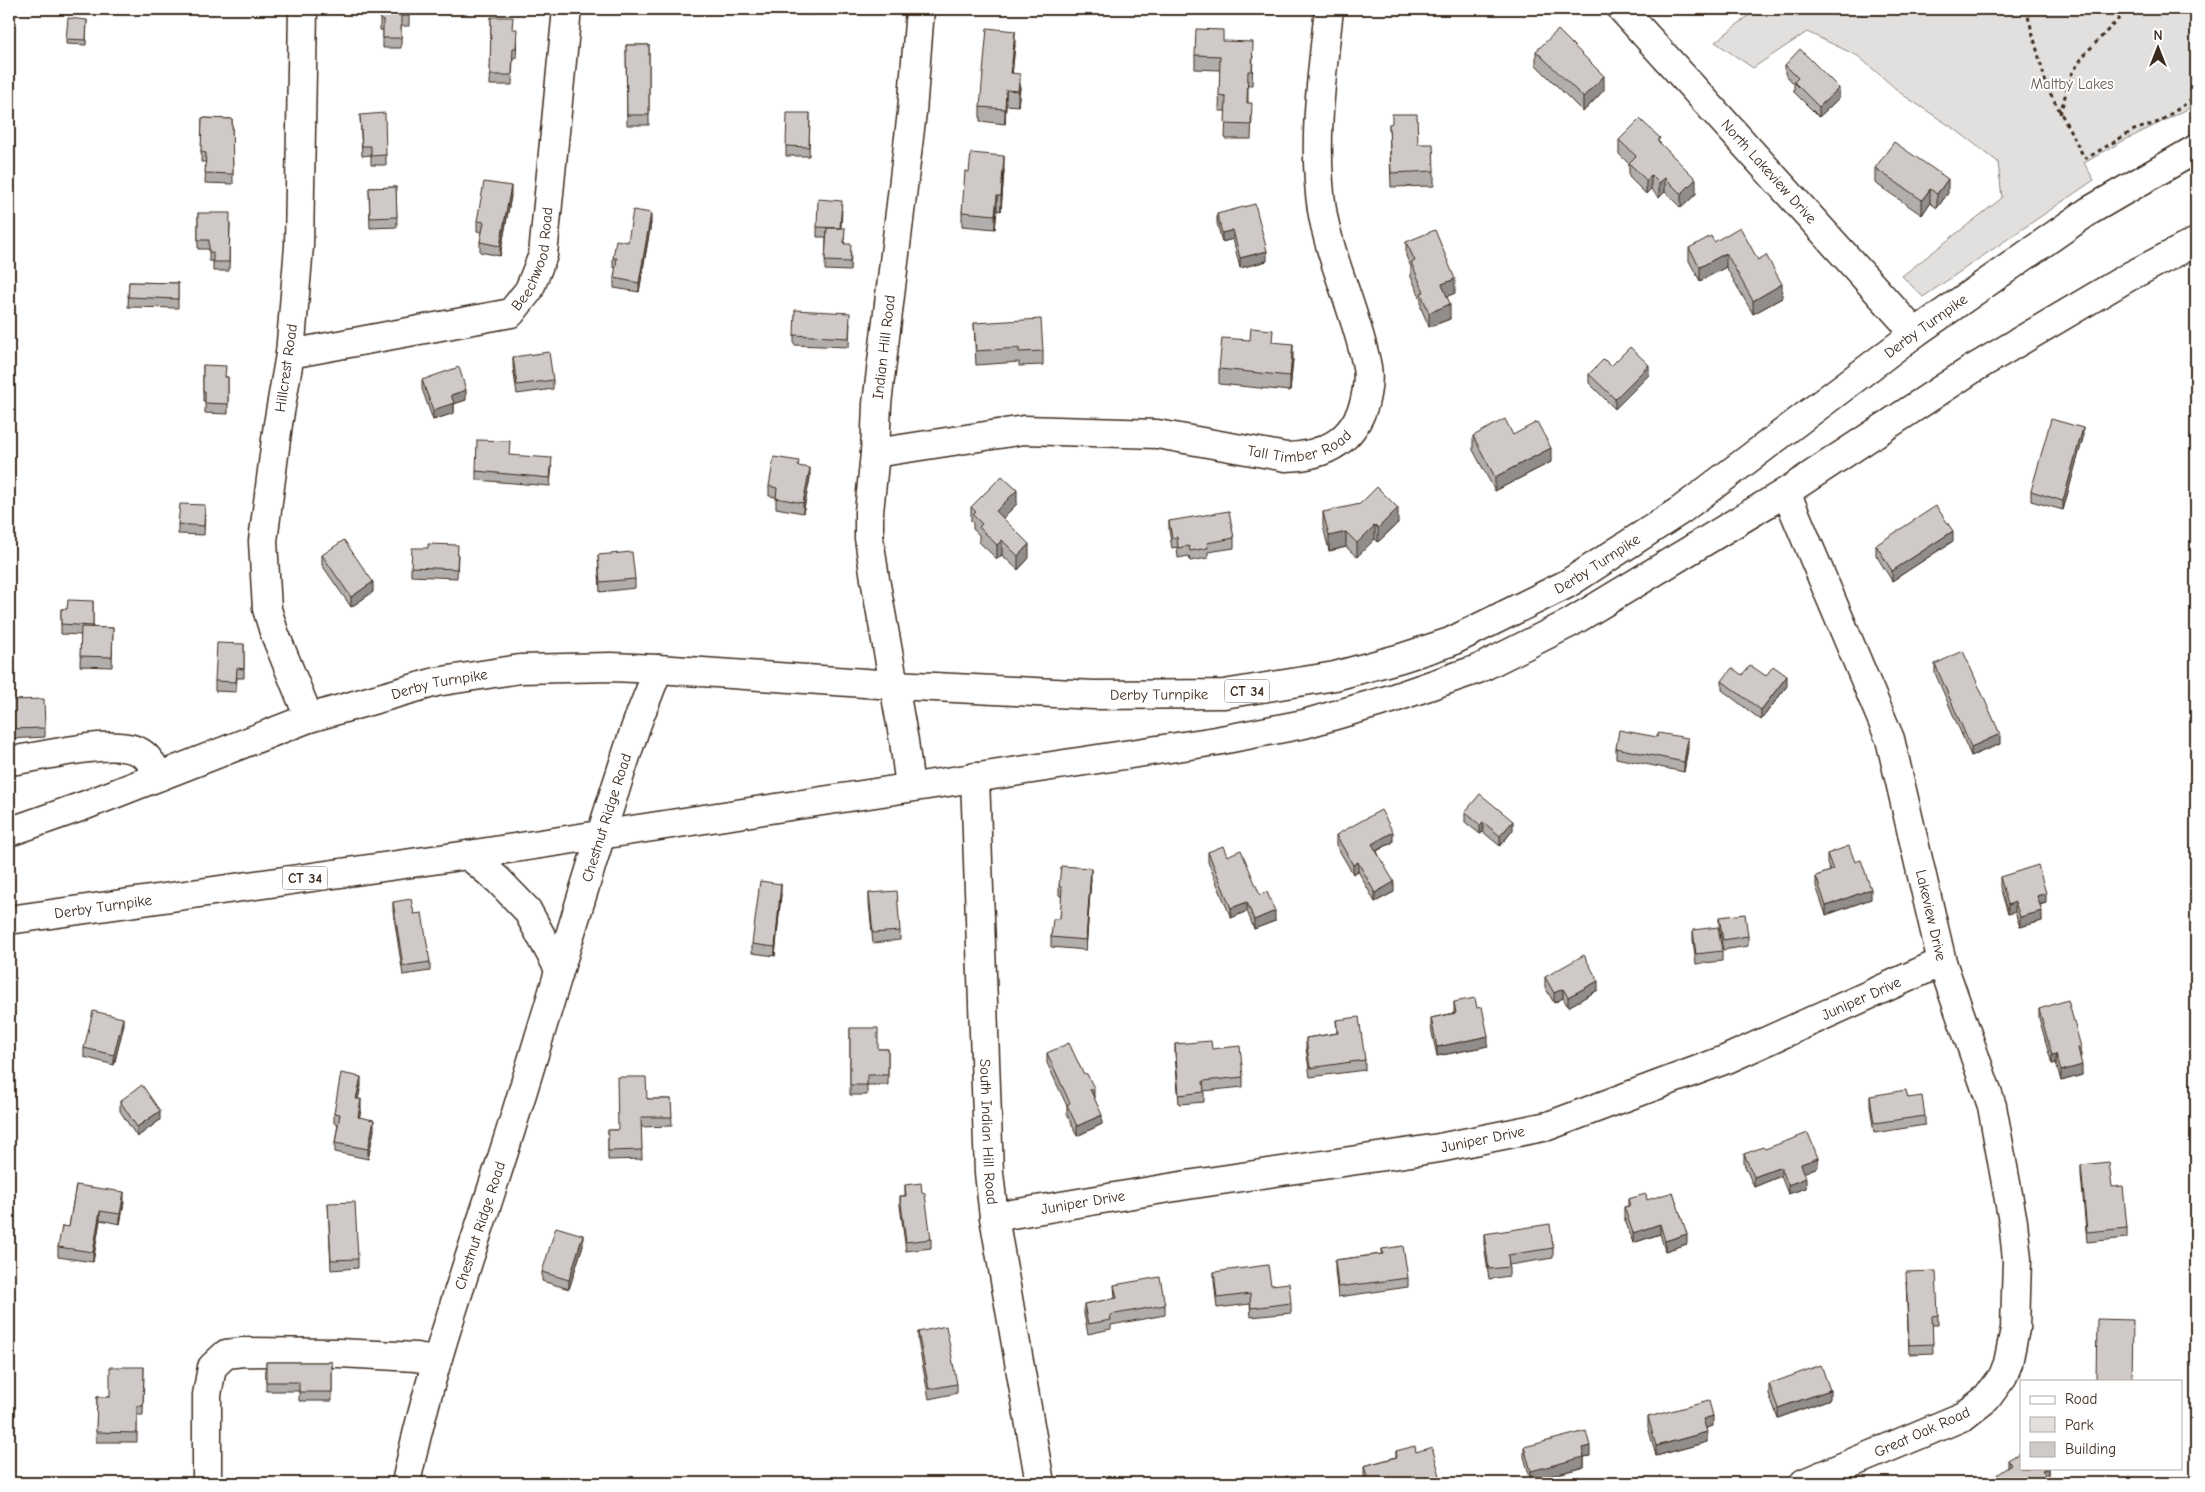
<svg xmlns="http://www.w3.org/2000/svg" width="2205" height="1492" viewBox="0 0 2205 1492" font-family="'Comic Neue',sans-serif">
<rect width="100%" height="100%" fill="#fff"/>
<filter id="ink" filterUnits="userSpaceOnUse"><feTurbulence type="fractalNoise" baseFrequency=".02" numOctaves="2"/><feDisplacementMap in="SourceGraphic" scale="10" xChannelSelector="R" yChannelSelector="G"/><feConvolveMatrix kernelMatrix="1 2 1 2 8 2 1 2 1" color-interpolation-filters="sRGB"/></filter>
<g filter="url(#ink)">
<!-- green -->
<path fill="#e2e0de" stroke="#8e857e" d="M1757,9h439v96l-73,36 -39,22 10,17 -171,117 -21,-21 100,-78 -4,-36 -42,-32 -53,-35 -45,-39 -51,-24 -54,36 -38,-26z"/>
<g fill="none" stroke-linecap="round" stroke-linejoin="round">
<defs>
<g id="minor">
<path d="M303,9l-4,237 -9,108 -12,70 -15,117 4,68 7,23 35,86"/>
<path id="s1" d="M1622,9l293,324"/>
<path id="s2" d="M290,354l221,-41 18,-23 14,-35 24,-246"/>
<path id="s3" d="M875,453l149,-23 133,4 129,23c38,-1 66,-15 78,-53 3,-12 5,-25 3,-37 -10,-54 -36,-103 -45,-157 -10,-67 0,-135 7,-201"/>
<path id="s4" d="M1786,492l104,247 52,223 50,144 21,116 4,37 -2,70 -7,34 -5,13 -16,22 -23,18 -160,67"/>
<path d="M9,761c32,-3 108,-26 134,-7 7,5 12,15 17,22"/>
<path id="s5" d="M975,777l14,396 5,44 46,266"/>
<path id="s6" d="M910,787l-6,-46 -29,-162 -6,-41v-26l6,-59 2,-49 35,-292 8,-103"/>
<path d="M468,855l30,25 29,30 32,59"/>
<path id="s7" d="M994,1217l193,-32 252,-37 109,-22 179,-67 215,-97"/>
<path d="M207,1483v-88l5,-28 14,-13 17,-2 96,1 77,4 20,4"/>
<path id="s8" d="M406,1483c24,-116 65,-227 101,-341 43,-137 82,-276 128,-413 7,-20 16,-40 23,-60"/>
</g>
<g id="highway">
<path id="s9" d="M9,832l77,-27 223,-87 127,-36 84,-13 91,-2 47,2 236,16 200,10 130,-1 111,-18 66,-18 49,-16 117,-58 114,-74 234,-177 174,-122 107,-62"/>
<path id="s10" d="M9,920l459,-65 748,-114 88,-17 87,-25 87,-30 92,-46 216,-131 185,-122 159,-94 66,-34"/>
</g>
</defs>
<!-- minor casing -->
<use href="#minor" stroke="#3b2a1e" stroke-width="31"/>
<!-- highway casing -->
<use href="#highway" stroke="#3b2a1e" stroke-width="31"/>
<!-- path -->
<path stroke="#3b2a1e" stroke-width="3" stroke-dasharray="4 4" stroke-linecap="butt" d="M2026,9l21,78 37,70 3,1 47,-28 25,-8 37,-25
M2060,114l11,-39 13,-20 44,-46"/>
<!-- minor -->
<use href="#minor" stroke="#fff" stroke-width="28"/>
<!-- highway -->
<use href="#highway" stroke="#fff" stroke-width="28"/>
</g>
<!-- wall -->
<path fill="#b2aeab" stroke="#3b2a1e" d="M380,9h29v17h-8v22h-18v-18h-3z
M781,9h34v6l-34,-1z
M491,17l22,12 4,10 -1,19h-3l-1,27h-22z
M87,20l-1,25 -20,-1v-5z
M1223,41l30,15 -1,29h-4v18l4,14 -1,22h-26l1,-28h-7l1,-41 -25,-1v-14z
M626,45h23v80h-22z
M1015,45l-3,28 8,15 -2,18 -12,-1 -1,19 -25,-3v-14z
M1536,51l68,39 -21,22 -47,-47z
M1785,65l54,33 -20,19 -25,-25v-8l-9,-10z
M810,113l-1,43h-23v-10z
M360,115l26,40v10h-15v-10l-9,1z
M202,118l30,1 1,65 -28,-1 1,-21h-5z
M1389,124l29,20 16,27v15l-43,1z
M1619,140l41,4 36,50 -15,14 -16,-16 -6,6 -8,-9 -5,5 -17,-17v-13l-10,-10z
M1875,168l73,25 -11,15 -7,-5 -8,12 -47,-32z
M1004,170l-3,41 -4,-1 -2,19 -33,-3v-14l7,-40z
M396,187l1,40 -27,1 -1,-40z
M511,196l-11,60 -20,-4v-10l2,-10 -5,-1v-10z
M842,210l-1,18 4,16 6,10 -1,17 -25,-1 1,-33h-9v-10z
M198,213l32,10 -1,48h-16v-10h-4v-12h-11z
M1217,214l50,47 -27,7 -7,-29 -11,3 -5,-19z
M651,223l-12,69 -25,-4v-10l2,-10 -3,-1v-9z
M1406,242l49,51 -8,3 3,23 -21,8 -8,-19v-9l-10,-22v-10l-5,-11z
M1714,242l44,18 24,38 -29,16 -27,-47 -26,14 -11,-20v-13z
M129,282l49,1v25l-50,-1z
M850,323l-1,24 -55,-2v-10z
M974,323l69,28v14l-24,1v-4l-43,3z
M513,357l40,23v9l-36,5 -4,-27z
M1293,359l-3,32 -71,-7v-15z
M203,365l23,12h2v37l-23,-1v-12h-2z
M1611,366l38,9 -34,34 -26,-26v-9z
M422,380l44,20 -12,4v9l-21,7 -11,-31z
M1513,435l38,27 -56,29 -22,-41v-14z
M2083,438l-20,72 -32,-9v-10z
M552,466l-2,20 -74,-6v-9z
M799,466l11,12 -7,35 -27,-5v-11l-7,-1v-10z
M1017,504l-14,14 26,40 -11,12 -16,-15 -5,4 -18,-17v-7l-6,-6v-6l-2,-2v-14z
M1323,512l75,11 -20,19 -3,-3 -18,18 -11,-10 -17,4 -6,-25z
M205,515l-1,20 -26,-1v-10z
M1169,521l65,17v10l-26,4v6l-18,3 -1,-5 -11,2 -1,-11 -5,1 -3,-18z
M1953,541l-61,40 -16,-26v-10z
M322,555l51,37 -22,15 -29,-42z
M458,555l-1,23 -46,-2v-9z
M598,555l37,24v9l-35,4z
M93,601v27h20l-1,39 -32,-1 1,-31 -20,-1v-25h6z
M244,644v34h-7l-1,14 -21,-1v-10z
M1935,664l65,80 -29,12 -36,-83z
M1742,675l24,1 21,10 -26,34 -39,-30v-9z
M9,704l36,24v9l-35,2v-4h-1z
M1616,748h72l-4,24 -68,-14z
M1465,812l48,18 -13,16 -17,-14 -3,2 -15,-12z
M1336,835l57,7 -16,9 17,41 -19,10 -17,-31 -5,3 -17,-29z
M1208,852l19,4 33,39 15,26 -21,8 -7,-18 -16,7 -23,-56z
M1827,854l28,8 16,37 -45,16 -10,-29v-10l14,-5 -3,-8z
M2000,877l46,26 -6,2 2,16 -22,6 -5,-15 -7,2 -8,-27z
M1091,878l-5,72 -35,-3v-10l9,-18 2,-22 -3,-2v-10z
M869,893l31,38v9l-27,3 -4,-40z
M781,894l-6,62 -23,-3v-9z
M393,902l21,12 16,48v9l-27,4 -10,-64z
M1719,917l29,19v10l-25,4 -4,-23z
M1693,930l29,21v10l-26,3 -3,-24z
M1545,977l53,13 -30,17 -5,-9 -9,5 -9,-16z
M1454,1002l34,44 -51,10 -6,-28v-10l23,-5z
M2039,1009l42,48h-1l2,18 -21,6 -5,-18 -4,1 -13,-46z
M1336,1020l29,40v10l-55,7 -4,-29v-10l31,-5z
M123,1028l-9,37 -30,-8v-9z
M850,1028l28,21h10v36h-21v10h-17z
M1175,1044l37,5 31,28v10l-39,4v11l-25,2 -4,-50z
M1047,1053l36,20 11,24 8,27 -25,12 -10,-22v-8l-20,-43z
M361,1086l-3,13 3,10 -2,9 15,12 -6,29 -33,-7v-9l3,-19 -4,-1v-10z
M1870,1096l38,2 17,18v9l-51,8 -4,-28z
M647,1099h24l1,27 -31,1 1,32 -34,1v-30h10z
M120,1101l40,19 -23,17 -17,-26z
M1765,1149l53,18 -14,5 2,16 -18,6 -7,-18 -27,11 -10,-23v-10z
M2081,1165l31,22 15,41v10l-40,4 -6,-67z
M76,1185l48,17 -4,22 -20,-4 -7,42 -35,-5v-10l11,-20z
M905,1185l26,54v9l-25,3 -6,-45v-10h5z
M1628,1199l19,1 40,44 -22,7 -5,-17 -27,9 -9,-26v-10l4,-1z
M328,1203l30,56v9l-27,2z
M1484,1234l69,14v10l-44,7v11l-20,3 -5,-35z
M583,1245l-14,44 -27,-8v-9z
M1382,1249l26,29v9l-70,10 -3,-27v-10l47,-6z
M1214,1272l57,13 20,18v10l-40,4 -1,-13 -33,4 -3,-27z
M1906,1281l32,34v10h-6l1,28 -24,1z
M1114,1285l51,20v10l-54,10v4l-23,5 -4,-20v-10l31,-5z
M918,1332l39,52v9l-28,6 -11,-58z
M266,1362h66v39h-33v-10h-33z
M144,1367l-1,48h-6v27h-41l1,-45h13z
M1769,1384l61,15 -52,19 -9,-24z
M1648,1417l65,9 -7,2 1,14 -51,14 -8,-29z
M1524,1447l66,9 -6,1v10l-53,14 -7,-24z
M1396,1451l20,1 26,31h-76l-2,-8v-9l32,-9z
M2008,1460l40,8v9l-2,1v5l-38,-15z"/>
<!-- shaded-wall -->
<path fill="#918d8b" stroke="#3b2a1e" d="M1015,31v14l-4,42v-14z
M1020,74v14l-2,18v-15z
M1604,76v14l-21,22v-15z
M1839,88v10l-20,19v-10z
M1006,90v15l-1,19v-15z
M1004,156v14l-3,41v-15z
M1651,175v14l-5,5v-14z
M1665,178v14l-6,6v-15z
M1696,179v15l-15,14v-14z
M1948,179v14l-11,15v-14z
M511,186v10l-11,60v-10z
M1930,189v14l-8,12v-15z
M997,196v14l-2,19v-14z
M651,213v10l-12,69v-9z
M1233,230v9l-11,3v-9z
M1267,251v10l-27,7v-10z
M1726,253v14l-26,14v-14z
M1455,279v14l-13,6v-15z
M1782,284v14l-29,16v-13z
M1450,304v15l-21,8v-14z
M1293,344v15l-3,32v-15z
M1649,365v10l-34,34v-10z
M466,390v10l-12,4v9l-21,7v-10l18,-15z
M2083,428v10l-20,72v-9z
M1551,448v14l-56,29v-14z
M810,468v10l-7,35v-10z
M1017,490v14l-21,21v-14z
M1398,508v15l-20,19v-14z
M1375,525v14l-18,18v-14z
M1953,531v10l-61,40v-10z
M1346,532v15l-17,4v-15z
M1002,540v15l-5,4v-14z
M1029,544v14l-11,12v-14z
M373,582v10l-22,15v-10z
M1787,676v10l-26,34v-10z
M2000,734v10l-29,12v-9z
M1688,738v10l-4,24v-10z
M1513,821v9l-13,16v-10z
M1483,822v10l-3,2v-9z
M1393,832v10l-21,11v-9z
M1358,862v9l-5,3v-9z
M1091,868v10l-5,72v-10z
M1394,882v10l-19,10v-9z
M781,884v10l-6,62v-9z
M1871,889v10l-45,16v-9z
M2046,893v10l-9,2v-9z
M1247,902v9l-16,7v-10z
M2015,902v10l-7,2v-9z
M1275,911v10l-21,8v-9z
M2042,911v10l-22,6v-10z
M1598,981v9l-30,17v-10z
M1563,989v9l-9,5v-10z
M123,1018v10l-9,37v-10z
M1488,1036v10l-51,10v-9z
M2081,1047v10l-3,1v-10z
M2056,1054v9l-4,1v-9z
M2082,1065v10l-21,6v-10z
M361,1077v9l-5,22v-9z
M1094,1088v10l-4,-9z
M361,1099v10l-3,18v-10z
M160,1111v9l-23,17v-10z
M1102,1115v9l-25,12v-10z
M374,1120v10l-6,29v-10z
M1818,1158v9l-17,7v-10z
M1781,1167v9l-27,11v-10z
M1806,1178v10l-18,6v-9z
M124,1192v10l-4,22v-10z
M100,1211v9l-7,42v-10z
M1660,1224v10l-27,9v-10z
M1687,1234v10l-22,7v-10z
M583,1235v10l-14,44v-9z
M1830,1390v9l-52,19v-10z
M1713,1416v10l-10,3v-10z
M1707,1432v10l-51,14v-10z
M1590,1446v10l-6,1v10l-53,14v-10l51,-23z
M2047,1468h1v9l-2,1v5h-9l5,-12z"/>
<!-- building -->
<path fill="#cfcac7" stroke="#3b2a1e" d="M380,9h29v7h-8v22h-18v-18h-3z
M491,17h22l-1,12h5l-1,19h-3l-1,27h-22z
M68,18l19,2 -1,20 -20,-1z
M987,28l28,3 -4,42 9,1 -2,17 -12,-1 -1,19 -25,-2z
M1196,29l27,1v11l30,1 -1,29h-4l-1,32h5l-1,22 -26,-1 1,-27 -7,-1 1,-40 -25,-1z
M1558,30l46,46 -21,21 -47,-46z
M626,45h23v70h-22z
M1800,49l39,39 -20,19 -25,-25 4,-4 -13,-13z
M385,113l1,42 -15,1v-10h-9l-2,-31z
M787,113h23l-1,34 -23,-1z
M1392,114h25l1,30h15l1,27 -43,2 -2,-49 3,-1z
M202,118l30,1 1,55 -28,-1 1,-20 -5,-1z
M1640,119l20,19 -2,3 38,38 -15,15 -16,-16 -6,5 -8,-8 -5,5 -17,-17 7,-7 -17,-16z
M1894,142l54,37 -11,15 -7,-5 -8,11 -47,-32z
M971,153l33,3 -3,40h-4l-2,19 -33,-3 3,-41 4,1z
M484,182l27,4 -11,60 -20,-4 4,-20 -7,-1z
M396,187l1,30 -27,1 -1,-30z
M818,199l24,2 -2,27 -23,-1z
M1255,204l12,47 -27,7 -7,-28 -11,3 -5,-19z
M633,210l18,3 -12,70 -25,-5 3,-20h-4l3,-18 12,2z
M198,213h32l-1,49h-16v-10h-4v-12h-11z
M1740,227l18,33 8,-5 16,29 -29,17 -27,-48 -26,14 -11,-19 22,-12 3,6z
M827,228h18l-1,16h7l-1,18 -25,-1z
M1435,230l20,49 -13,5 8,20 -21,9 -8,-20 3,-1 -13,-30 4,-1 -9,-19z
M129,282l49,1v16l-50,-2z
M795,310l55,3 -1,25 -55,-3z
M1041,319l2,32 -24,1v-4l-43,3 -2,-28z
M1251,328l22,2 -1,12 21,2 -3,32 -71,-7 3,-31 28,2z
M1630,347l19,18 -34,34 -26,-25 15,-15 7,7z
M549,352l4,28 -36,5 -4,-28z
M203,365l23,1 -1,11h3v27l-23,-1v-12h-2z
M459,367l7,23 -15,5 3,8 -21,7 -11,-30z
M1505,419l8,16 24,-13 14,26 -56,29 -22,-41z
M2051,419l32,9 -20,73 -32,-10z
M477,440l33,1 -1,14 43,3 -2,20 -74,-7z
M774,457l25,4 -1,5 12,2 -7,35 -27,-5 1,-10 -8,-2z
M1002,476l15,14 -21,21 33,33 -11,12 -16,-16 -5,5 -18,-18 3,-3 -9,-9 3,-3 -5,-5z
M1377,487l21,21 -20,20 -3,-3 -18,18 -11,-11 -17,4 -6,-24 37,-8z
M180,504l25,1 -1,21 -26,-2z
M1936,506l17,25 -61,40 -16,-26z
M1229,511l5,27 -27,5 1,5 -18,3 -1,-5 -11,2 -1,-11 -5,1 -3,-17z
M344,540l29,42 -22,15 -29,-42z
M428,544l30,1 -1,24 -46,-2 1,-19h16z
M632,552l3,27 -35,3 -2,-27z
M68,600l25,1v25l-32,-2v-15h6z
M81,627l32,1 -1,29 -32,-1z
M217,643l27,1v25l-7,-1 -1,14 -21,-1z
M1963,651l37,83 -29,13 -36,-83z
M1750,665l16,11 7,-10 14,10 -26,34 -39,-29 10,-13 10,7z
M44,699l1,29 -35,1v-4h-1v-21h1v-4z
M1619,730l38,7 1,-4 30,5 -4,24 -68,-14z
M1480,794l33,27 -13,15 -17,-14 -3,3 -15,-13z
M1381,810l12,22 -21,12 22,38 -19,11 -17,-31 -5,3 -17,-30z
M1223,846l4,10 14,-6 19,45 7,-3 8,19 -21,9 -7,-18 -16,6 -23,-56z
M1849,846l6,16 6,-2 10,29 -45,17 -10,-30 17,-6 -6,-16z
M2038,865l8,28 -9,3 5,15 -22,6 -5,-15 -7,3 -8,-28z
M1061,866l30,2 -5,72 -35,-3 2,-18h7l2,-31 -3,-3z
M760,881l21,3 -6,63 -23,-3z
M897,891l3,40 -27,2 -4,-40z
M411,899l3,15 8,-1 8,49 -27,4 -10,-64z
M1745,914l3,22 -25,4 -4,-23z
M1718,927l4,24 -26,3 -3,-24z
M1584,955l14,26 -30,16 -5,-8 -9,4 -9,-16z
M1475,998l2,10 5,-1 6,29 -51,11 -6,-29 25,-5 -2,-11z
M2068,1000l13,47 -3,1 4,17 -21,6 -5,-17 -4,1 -13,-46z
M93,1011l30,7 -9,37 -30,-7z
M1359,1017l6,43 -55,8 -4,-30 32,-5 -2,-13z
M850,1028h28v21h10v26h-21v10h-17z
M1211,1041l1,8 28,-3 3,31 -40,4 1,11 -25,3 -4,-51z
M1069,1043l14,30 4,1 7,14 -4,1 12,26 -25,11 -10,-21 3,-2 -23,-50z
M341,1073l20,4 -5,22h5l-3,18 16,3 -6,29 -33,-6 5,-29 -6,-1z
M617,1077h29l1,22h24l1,18h-31l1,33 -34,1v-21h10z
M142,1085l18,26 -23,16 -17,-26z
M1906,1090l2,8 14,-2 3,20 -51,7 -4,-27z
M1808,1133l10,25 -17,6 5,14 -18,7 -7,-18 -27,10 -10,-23 19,-7 2,2z
M2109,1162l3,25 11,-1 4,42 -40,4 -6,-67z
M921,1183l1,10 3,1 6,45 -25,3 -6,-46h6l-1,-11z
M76,1185l48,7 -4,22 -20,-3 -7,41 -35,-5 4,-21 7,1z
M1673,1192l14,42 -22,7 -5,-17 -27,9 -9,-26 6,-1 -2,-7 18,-5 1,6z
M355,1202l3,57 -27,1 -3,-57z
M1550,1224l3,24 -45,7 1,12 -20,2 -5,-35z
M556,1227l27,8 -14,45 -27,-8z
M1403,1246l5,32 -70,9 -3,-27 48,-6 -1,-5z
M1268,1265l3,20 18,-2 2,20 -40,5 -1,-14 -33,4 -3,-26z
M1936,1271l2,44 -6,1 1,28 -24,1 -3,-73z
M1160,1277l5,28 -55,10 1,5 -23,4 -4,-20 33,-6 -3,-13z
M2097,1319l36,1 -1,61h-36z
M946,1326l11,58 -28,5 -11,-57z
M266,1362h66v30h-33v-10h-33z
M1821,1365l9,25 -52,18 -9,-24z
M110,1367h34l-1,39h-6v27l-41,-1 1,-35h13z
M1709,1401l4,15 -10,3 4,13 -51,14 -8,-29z
M1586,1431l4,15 -8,2 2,9 -53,14 -7,-24z
M1415,1446l1,6 16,-5 10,36h-23v-2l-8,2h-42l-5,-17 33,-9 -1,-6z
M2021,1452v16h26l-5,3 4,6 -9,6h-53l27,-18 -3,-5z
M1288,1476l2,7h-25z
M1134,1479v4h-21z
M1240,1479l1,4h-17z"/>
</g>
<g text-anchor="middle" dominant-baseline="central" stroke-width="4" stroke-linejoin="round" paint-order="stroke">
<!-- shield labels -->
<g fill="#fff" stroke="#766a62" stroke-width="1">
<rect x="1224.5" y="679.5" width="45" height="23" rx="4"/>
<rect x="282.5" y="866.5" width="45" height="23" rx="4"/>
</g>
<g font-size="14" font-weight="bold" fill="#3b2a1e">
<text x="1247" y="691">CT 34</text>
<text x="305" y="878">CT 34</text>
</g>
<!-- park labels -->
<g font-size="15" fill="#65584e" stroke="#fff">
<text x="2072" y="84">Maltby Lakes</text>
</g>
<!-- street labels -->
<g font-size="15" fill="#3b2a1e" stroke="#fff">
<text stroke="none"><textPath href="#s1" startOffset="219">North Lakeview Drive</textPath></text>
<text stroke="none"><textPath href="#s2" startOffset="285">Beechwood Road</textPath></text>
<text stroke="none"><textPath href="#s9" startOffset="2048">Derby Turnpike</textPath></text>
<text stroke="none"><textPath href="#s6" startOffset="444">Indian Hill Road</textPath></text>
<text transform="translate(286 368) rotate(-82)">Hillcrest Road</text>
<text stroke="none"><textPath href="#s3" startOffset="430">Tall Timber Road</textPath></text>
<text stroke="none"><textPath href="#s9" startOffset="1642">Derby Turnpike</textPath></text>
<text stroke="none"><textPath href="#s9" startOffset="456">Derby Turnpike</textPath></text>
<text stroke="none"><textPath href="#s9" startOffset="1178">Derby Turnpike</textPath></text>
<text stroke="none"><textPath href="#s8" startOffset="695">Chestnut Ridge Road</textPath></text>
<text stroke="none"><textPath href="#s10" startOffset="95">Derby Turnpike</textPath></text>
<text stroke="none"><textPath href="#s4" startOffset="449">Lakeview Drive</textPath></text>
<text stroke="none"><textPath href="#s7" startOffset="900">Juniper Drive</textPath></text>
<text stroke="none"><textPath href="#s5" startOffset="355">South Indian Hill Road</textPath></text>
<text stroke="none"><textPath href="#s7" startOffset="495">Juniper Drive</textPath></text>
<text stroke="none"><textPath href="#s7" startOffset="90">Juniper Drive</textPath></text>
<text stroke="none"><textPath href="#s8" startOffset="268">Chestnut Ridge Road</textPath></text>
<text transform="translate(1922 1432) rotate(-24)">Great Oak Road</text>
</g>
</g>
<!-- margin -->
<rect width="2205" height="1492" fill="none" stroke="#fff" stroke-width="30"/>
<rect x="15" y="15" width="2175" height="1462" fill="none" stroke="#3b2a1e" stroke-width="2" filter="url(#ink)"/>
<!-- legend -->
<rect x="2020" y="1380" width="162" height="90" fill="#ffffff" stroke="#b1aaa5"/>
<rect x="2030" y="1396" width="25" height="8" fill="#ffffff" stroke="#b1aaa5"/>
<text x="2065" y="1404" font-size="15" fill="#3b2a1e">Road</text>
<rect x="2030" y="1417" width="25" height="15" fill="#e2e0de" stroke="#b1aaa5"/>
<text x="2065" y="1430" font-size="15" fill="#3b2a1e">Park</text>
<rect x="2030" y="1442" width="25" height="15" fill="#cfcac7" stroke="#b1aaa5"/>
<text x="2065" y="1454" font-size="15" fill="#3b2a1e">Building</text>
<!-- north arrow -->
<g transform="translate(2158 48)" stroke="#ffffff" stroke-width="4" paint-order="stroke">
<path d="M0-4L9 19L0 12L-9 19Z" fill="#3b2a1e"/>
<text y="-8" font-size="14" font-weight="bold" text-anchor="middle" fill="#3b2a1e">N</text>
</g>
</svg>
